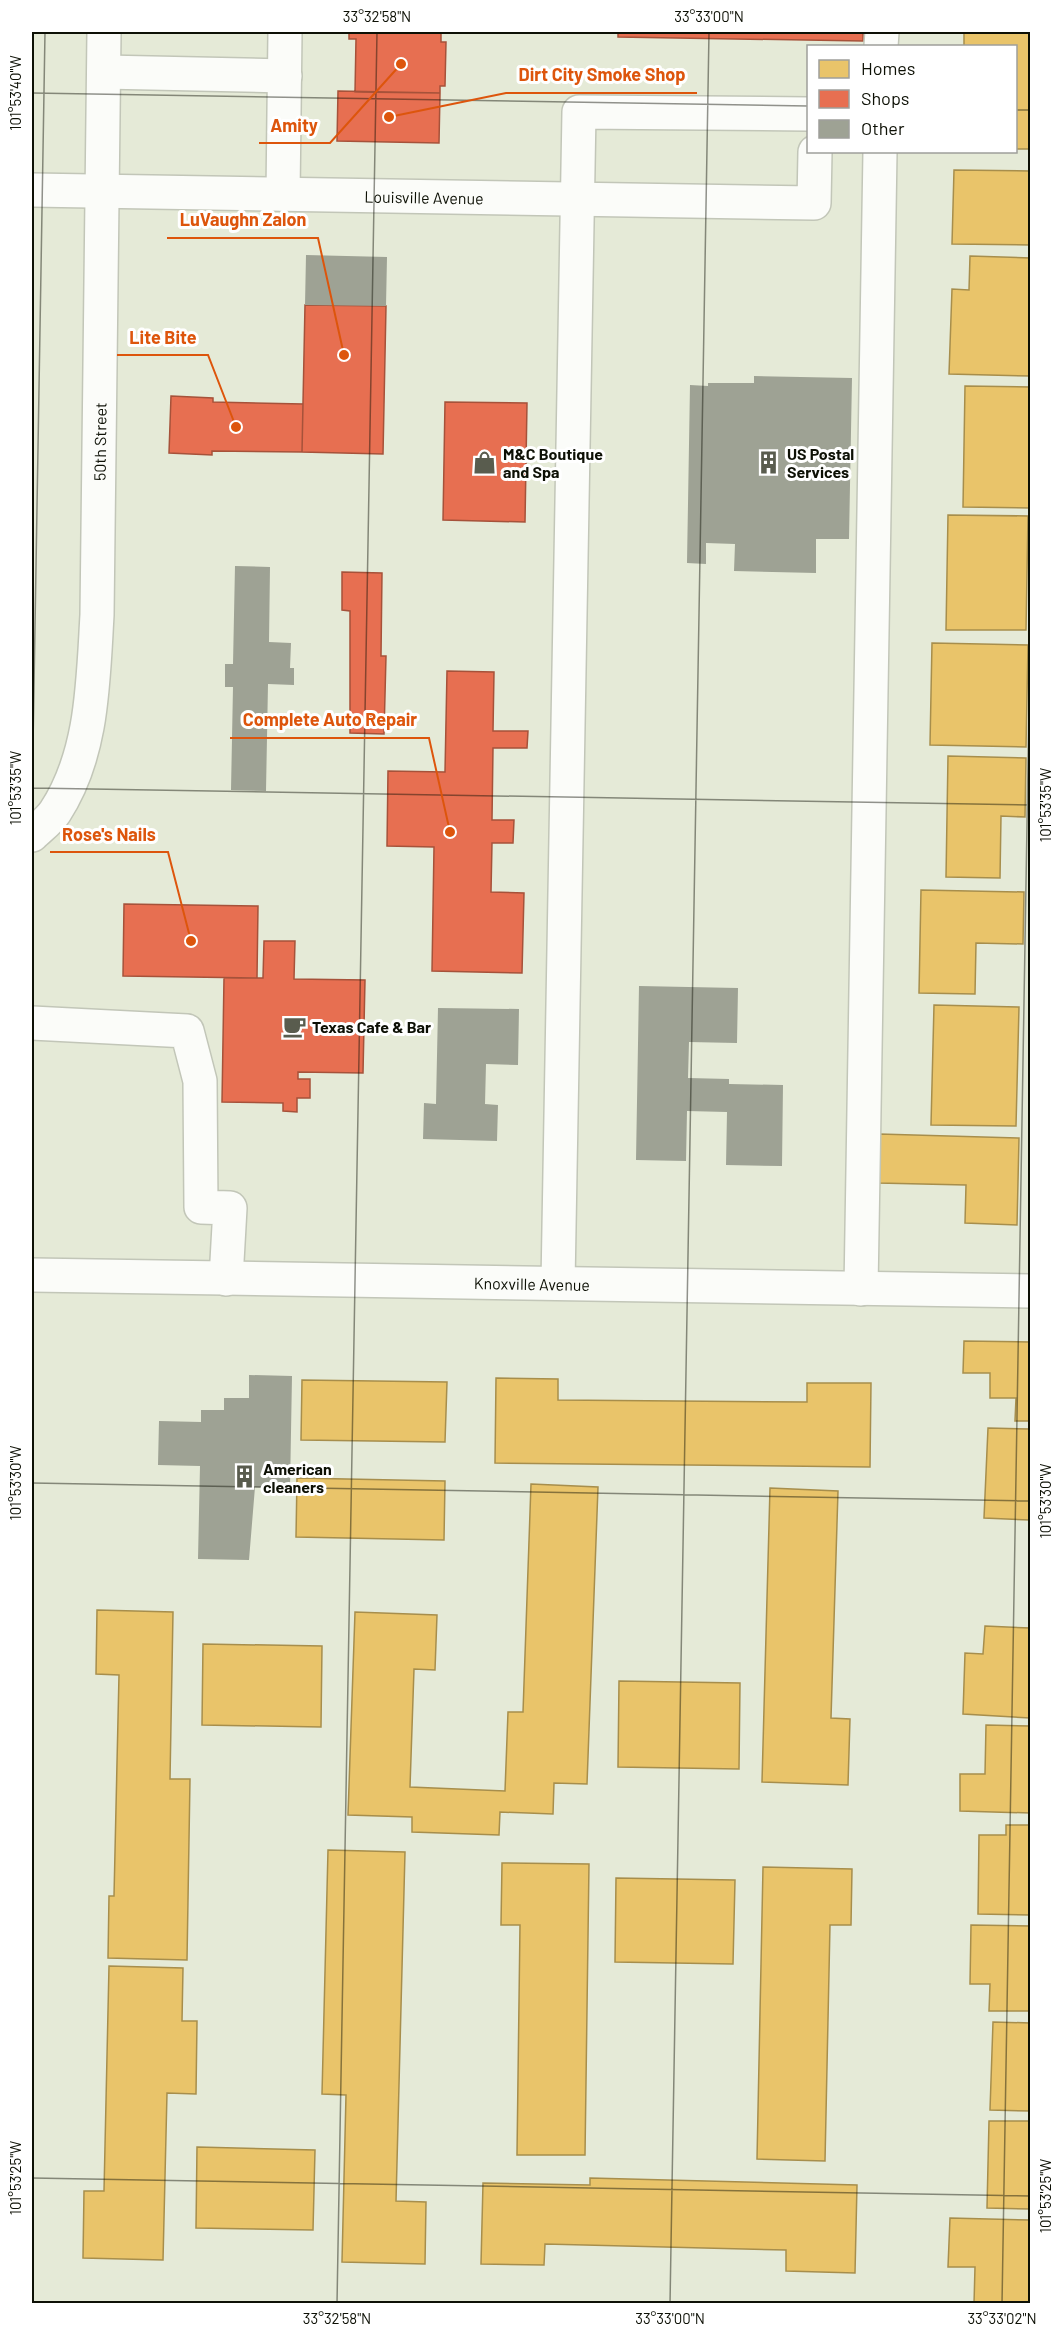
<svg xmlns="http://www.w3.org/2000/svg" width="1062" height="2335" viewBox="0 0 1062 2335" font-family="Barlow,sans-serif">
<rect width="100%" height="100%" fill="#e5ead7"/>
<!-- homes -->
<path fill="#e9c46a" stroke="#a78e4c" stroke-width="1.5" d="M964,32h66v117h-14v-103h-52z
M954,170l76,1v74l-78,-1z
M970,256l60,2v118l-81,-2 3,-85 17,1z
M965,386l65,1v121l-67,-1z
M948,515l80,1 -2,114h-80z
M932,643l96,2 -2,102 -96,-2z
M948,756l78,2 -1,59 -24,-1 -1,62 -54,-1z
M921,890l103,2 -1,52 -47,-1 -1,51 -56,-1z
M934,1005l85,2 -3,119 -85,-1z
M879,1134l140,4 -2,87 -52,-2 1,-38 -88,-2z
M964,1341l66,1v79h-15l1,-23h-26v-25h-27z
M496,1378l62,1v21l249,2v-19h64l-1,84 -375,-4z
M302,1380l145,2 -2,60 -144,-2z
M988,1428l42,1v91l-46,-2z
M297,1478l148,3 -1,59 -148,-3z
M531,1484l67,3 -11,297 -33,-1 -1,31 -53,-2 -1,23 -87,-3v-15l-64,-2 7,-203 82,3 -2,55 -21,-1 -4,118 95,4 3,-79h15z
M770,1488l68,3 -7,227 19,1 -2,66 -86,-3z
M97,1610l76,2 -3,167h20l-3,181 -79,-2 1,-62h5l5,-221 -23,-1z
M985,1626l45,2v90l-67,-4 2,-61 18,1z
M203,1644l119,2 -1,81 -119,-2z
M619,1681l121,2 -1,86 -121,-2z
M986,1725l44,1v87l-70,-2v-37h25z
M1006,1825h24v90l-52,-1 1,-79h27z
M328,1850l77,2 -9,349 30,1 -1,62 -83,-2 4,-167 -24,-1z
M502,1863l87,1 -4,291h-68l3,-230h-19z
M763,1867l89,2 -1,56h-21l-5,236 -68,-2z
M616,1878l119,2 -2,84 -118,-2z
M971,1925l59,1v85h-41l1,-27h-20z
M109,1966l74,2 -1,53h15l-1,73 -29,-1 -4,167 -80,-2 1,-67h20z
M993,2022l37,1v88l-40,-1z
M989,2121h41v88l-43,-1z
M197,2147l118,3 -2,80 -117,-2z
M590,2178l267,7 -2,88 -69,-2v-21l-241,-6 -1,21 -63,-1 2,-81 107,2z
M950,2218l80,2v84h-56l1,-37h-27z"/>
<!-- shops -->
<path fill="#e76f51" stroke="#a6523a" stroke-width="1.5" d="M349,32h92v10h5l-1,44h-5v7l-85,-1 1,-53h-7z
M618,32h245v9l-245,-4z
M338,91l102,2 -1,50 -102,-2z
M305,305l81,1 -3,148 -81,-2z
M171,396l42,2v4l90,2 -1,48 -90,-1v4l-43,-2z
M445,402l82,1 -2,119 -82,-2z
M342,572l40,1 -1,83h5l-2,78 -34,-1v-122l-8,-1z
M447,671l47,1 -1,59h35l-1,17h-34l-1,72h22l-1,23h-21l-1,49 33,1 -2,80 -90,-2 2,-124 -47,-1 1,-75 57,1z
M124,904l134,2 -1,72 -134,-2z
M264,941h31l-1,38 71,1 -2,93 -65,-1v7h12v19h-13v14l-14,-1v-8l-61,-1 2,-124h39z"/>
<!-- building -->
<path fill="#9ea294" d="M306,255l81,2 -1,49 -81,-1z
M754,376l98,2 -3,161h-33v34l-82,-2 1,-27 -29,-1v21l-19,-1 3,-178 18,1v-3h46z
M235,566l35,1 -1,75 22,1 -1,25h4v17l-26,-1 -2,107 -35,-1 2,-103h-8v-23h8z
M639,986l99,2 -1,55 -48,-1 -1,36 41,1v5l54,1 -1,81 -56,-1 1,-53 -40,-1 -1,50 -50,-1z
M438,1008l81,1 -1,56 -32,-1 -1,40 13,1 -1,36 -74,-2 1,-36 12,1z
M249,1375l43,1 -2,112 -35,-1 -6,73 -51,-1 2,-93 -42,-1 1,-44 42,1v-12h23v-12h25z"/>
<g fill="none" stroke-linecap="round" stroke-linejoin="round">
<defs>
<g id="minor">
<path d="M881,46l1,-14"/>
<path d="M104,72l181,4"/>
<path id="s1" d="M32,190l782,13 1,-51"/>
<path d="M283,194l2,-162"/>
<path id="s2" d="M32,835c7,-7 17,-14 23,-23 38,-58 38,-130 42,-197l7,-583"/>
<path d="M32,1023l155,8 13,50 1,126 29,1 -4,71"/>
<path id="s3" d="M32,1275l998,16"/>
<path d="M558,1283l21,-1171 229,2"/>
<path d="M861,1289l19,-1137"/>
</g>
</defs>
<!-- minor casing -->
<use href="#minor" stroke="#c2c6b8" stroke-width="36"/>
<!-- minor -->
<use href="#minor" stroke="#fbfcf9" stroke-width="33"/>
</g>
<!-- ticks -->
<path fill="none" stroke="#0d1005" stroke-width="1.5" stroke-opacity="0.45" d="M32,93l776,13M1016,110h14M32,788l998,17M32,805l13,-773M32,1483l998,18M32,2178l998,18M337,2304l40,-2272M670,2304l39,-2272M1002,2304l28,-1657"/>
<!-- icons -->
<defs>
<symbol id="shop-bare" viewBox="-9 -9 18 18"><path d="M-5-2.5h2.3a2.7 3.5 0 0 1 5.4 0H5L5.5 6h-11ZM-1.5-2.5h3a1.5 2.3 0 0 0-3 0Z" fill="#595c4e" stroke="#fff" stroke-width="2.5" paint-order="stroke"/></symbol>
<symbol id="building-bare" viewBox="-9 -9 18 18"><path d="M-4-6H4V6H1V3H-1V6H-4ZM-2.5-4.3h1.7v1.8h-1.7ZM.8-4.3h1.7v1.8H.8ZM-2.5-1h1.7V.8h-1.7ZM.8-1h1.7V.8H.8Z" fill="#595c4e" stroke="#fff" stroke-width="2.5" paint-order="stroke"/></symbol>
<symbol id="cafe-bare" viewBox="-9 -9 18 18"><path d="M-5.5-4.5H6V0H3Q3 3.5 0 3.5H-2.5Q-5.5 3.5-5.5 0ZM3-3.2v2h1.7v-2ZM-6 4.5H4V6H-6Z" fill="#595c4e" stroke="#fff" stroke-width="2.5" paint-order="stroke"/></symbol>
</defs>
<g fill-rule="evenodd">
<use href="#shop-bare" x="468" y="446" width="33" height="33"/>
<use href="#building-bare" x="752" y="446" width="33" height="33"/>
<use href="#cafe-bare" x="278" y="1010" width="33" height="33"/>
<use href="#building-bare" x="228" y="1460" width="33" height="33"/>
</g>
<g text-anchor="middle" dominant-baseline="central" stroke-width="6" stroke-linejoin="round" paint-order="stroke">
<!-- street labels -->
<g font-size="16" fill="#0d1005" stroke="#fff">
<text stroke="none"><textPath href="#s1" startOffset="392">Louisville Avenue</textPath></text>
<text stroke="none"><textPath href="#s2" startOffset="410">50th Street</textPath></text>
<text stroke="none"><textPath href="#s3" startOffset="500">Knoxville Avenue</textPath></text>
</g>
<!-- poi labels -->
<g font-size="16" font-weight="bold" fill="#0d1005" stroke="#fff" text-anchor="start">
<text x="503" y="453">M&amp;C Boutique<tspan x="503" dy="18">and Spa</tspan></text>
<text x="787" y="453">US Postal<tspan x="787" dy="18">Services</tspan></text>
<text x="312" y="1026">Texas Cafe &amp; Bar</text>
<text x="263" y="1468">American<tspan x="263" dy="18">cleaners</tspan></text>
</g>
</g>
<!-- callouts -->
<path fill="none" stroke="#dd550c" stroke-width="2" d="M389 117L506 93H697M401 64L330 143H259M344 355L318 238H167M236 427L208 355H117M450 832L429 738H230M191 941L168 852H50"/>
<g fill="#dd550c" stroke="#fff" stroke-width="2">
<circle cx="389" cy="117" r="6"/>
<circle cx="401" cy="64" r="6"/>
<circle cx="344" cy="355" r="6"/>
<circle cx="236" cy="427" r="6"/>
<circle cx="450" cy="832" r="6"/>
<circle cx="191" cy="941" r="6"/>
</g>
<g font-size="18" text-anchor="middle" font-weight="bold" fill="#dd550c" stroke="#fff" stroke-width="6" stroke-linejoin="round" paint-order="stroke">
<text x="602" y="81">Dirt City Smoke Shop</text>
<text x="294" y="132">Amity</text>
<text x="243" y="226">LuVaughn Zalon</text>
<text x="163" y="344">Lite Bite</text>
<text x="330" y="726">Complete Auto Repair</text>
<text x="109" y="841">Rose's Nails</text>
</g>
<!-- border -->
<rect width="1062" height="2335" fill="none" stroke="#ffffff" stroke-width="66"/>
<!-- legend -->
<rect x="807" y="45" width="210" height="108" fill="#ffffff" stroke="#9e9f9b" stroke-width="1.5"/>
<rect x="819" y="60" width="30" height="18" fill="#e9c46a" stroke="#9e9f9b" stroke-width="1.5"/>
<text x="861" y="75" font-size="18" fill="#0d1005">Homes</text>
<rect x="819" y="90" width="30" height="18" fill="#e76f51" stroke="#9e9f9b" stroke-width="1.5"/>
<text x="861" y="105" font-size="18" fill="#0d1005">Shops</text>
<rect x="819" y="120" width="30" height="18" fill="#9ea294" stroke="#9e9f9b" stroke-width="1.5"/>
<text x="861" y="135" font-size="18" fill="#0d1005">Other</text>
<rect x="33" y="33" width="996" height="2269" fill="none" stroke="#0d1005" stroke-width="2"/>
<g font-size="15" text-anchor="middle" fill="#0d1005">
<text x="377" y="22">33°32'58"N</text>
<text x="709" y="22">33°33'00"N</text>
<text transform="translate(16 93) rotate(-90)" y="5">101°53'40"W</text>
<text transform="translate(16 788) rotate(-90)" y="5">101°53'35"W</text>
<text transform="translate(1046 805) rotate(-90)" y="5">101°53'35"W</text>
<text transform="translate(16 1483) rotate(-90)" y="5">101°53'30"W</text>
<text transform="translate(1046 1501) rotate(-90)" y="5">101°53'30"W</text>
<text transform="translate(16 2178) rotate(-90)" y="5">101°53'25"W</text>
<text transform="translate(1046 2196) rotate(-90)" y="5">101°53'25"W</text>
<text x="337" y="2324">33°32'58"N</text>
<text x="670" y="2324">33°33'00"N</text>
<text x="1002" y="2324">33°33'02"N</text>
</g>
</svg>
